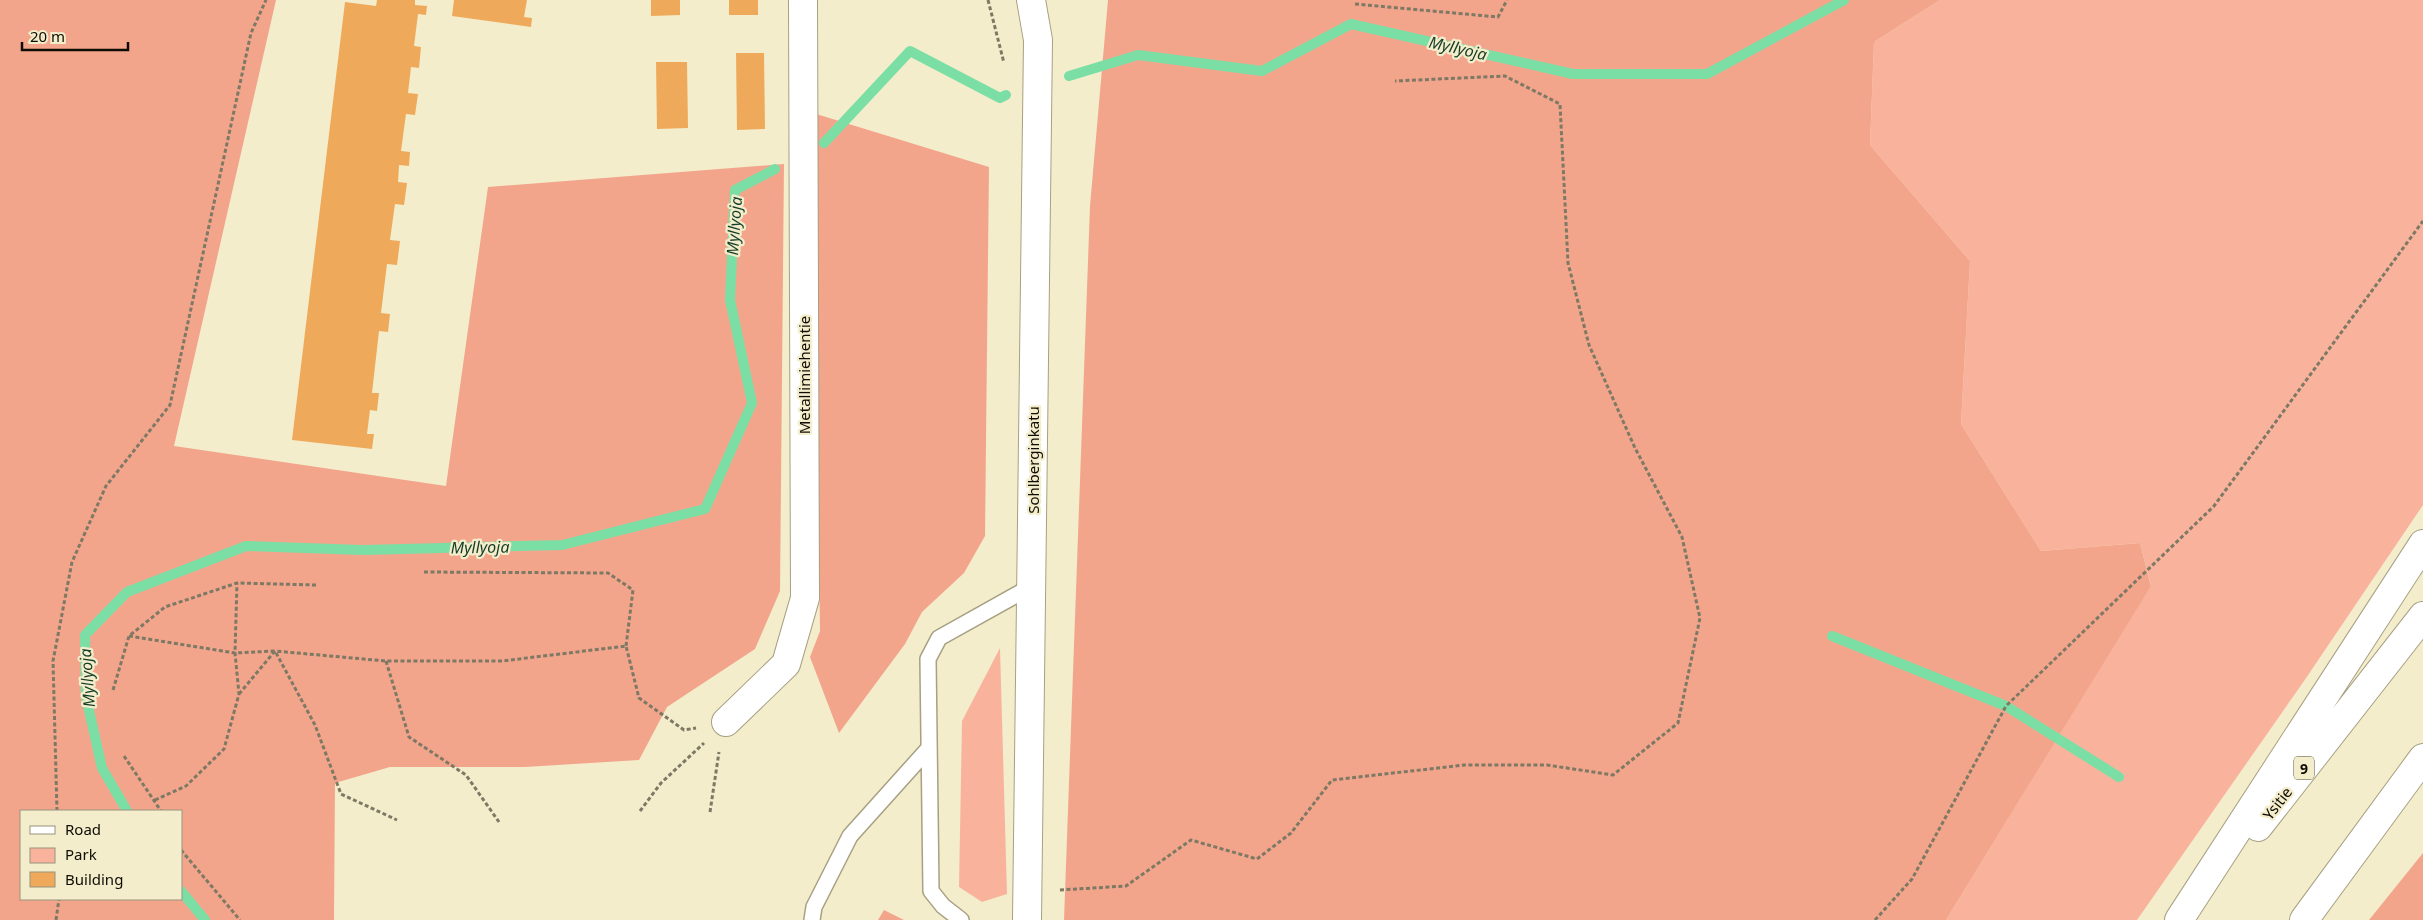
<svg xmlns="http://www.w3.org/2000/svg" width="2423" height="920" viewBox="0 0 2423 920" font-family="'Noto Sans',sans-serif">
<rect width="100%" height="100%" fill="#f3edcc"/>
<!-- green -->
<path fill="#f9b39d" d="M1940,0h483v505l-119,176 -167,239h-191l205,-335 -11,-42 -99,8 -80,-127 9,-163 -100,-116 4,-103z
M1000,648l7,246 -25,8 -23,-15 3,-166z"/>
<!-- forest -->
<path fill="#f3a58c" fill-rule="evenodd" d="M0,0h276l-102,446 272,40 42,-299 296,-23 -4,427 -25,58 -88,58 -28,53 -114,7h-135l-55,16 -1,137h-334zM21,811h160v88h-160z
M1108,0h832l-66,42 -4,103 100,116 -9,163 80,127 99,-8 11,43 -205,334h-882l26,-714z
M813,113l176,54 -4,369 -21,37 -42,39 -17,32 -66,89 -29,-76 10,-26z
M2423,853v67h-54z
M884,910l20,10h-26z"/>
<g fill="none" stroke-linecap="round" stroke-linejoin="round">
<!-- stream -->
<path stroke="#7bdfa5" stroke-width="10" d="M1069,76l69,-21 124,16 89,-47 222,50h134l137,-74
M824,143l86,-92 90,47 6,-3
M1832,636l174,70 113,71
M127,811l-25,-43 -16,-71 -1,-62 42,-43 119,-46 117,4 199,-5 143,-36 47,-106 -22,-103 5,-110 40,-21
M181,891l24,29"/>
</g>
<!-- building -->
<path fill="#eeaa5a" d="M377,0h38v5l12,1 -1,9 -8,-1 -4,32 7,1 -2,21 -8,-1 -3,26 10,1 -3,21 -9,-1 -5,37 9,1 -1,14 -10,-1 -1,17 9,1 -3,22 -9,-1 -5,36 10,1 -3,24 -10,-1 -6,49 9,1 -2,18 -9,-1 -7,62h7l-2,18 -7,-1 -3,24h7l-2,15 -80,-9 53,-438 31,4z
M454,0h73l-3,17 8,1 -1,9 -79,-11z
M651,0h29v15l-29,1z
M729,0h29v15h-29z
M736,53h28l1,76 -28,1z
M656,62h31l1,66 -31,1z"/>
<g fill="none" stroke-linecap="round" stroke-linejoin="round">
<defs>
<path id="lane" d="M812,920l2,-13 36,-71 79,-88
M961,920l-18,-14 -12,-15 -3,-232 11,-21 93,-52"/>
<path id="street" d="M726,722l60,-58 19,-66 -2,-598
M1027,920l11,-880 -7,-40"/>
<path id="highway" d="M2258,827l165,-211
M2179,920l244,-376
M2304,920l119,-162"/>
</defs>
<!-- lane casing -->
<use href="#lane" stroke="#a7a082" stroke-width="18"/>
<!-- street casing -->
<use href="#street" stroke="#a7a082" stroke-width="30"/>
<!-- highway casing -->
<use href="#highway" stroke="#a7a082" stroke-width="30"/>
<!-- path -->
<path stroke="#7d7964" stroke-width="3" stroke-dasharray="4 2.5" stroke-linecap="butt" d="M988,0l16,63
M1355,4l143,13 9,-17
M424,572l184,1 25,17 -7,56
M129,636l106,17 40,-2 40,74 26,69 56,26
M386,661l23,76 57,38 33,47
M113,690l16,-54 36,-29 72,-24 79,2
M239,694l36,-43 111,10h116l124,-15 13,52 45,32 12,-2
M124,756l37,55
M155,800l31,-14 38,-37 15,-55 -4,-41 2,-70
M57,811l-4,-150 19,-99 34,-76 64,-81 81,-372 15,-33
M640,811l21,-28 43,-40
M710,812l9,-60
M181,850l59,70
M1060,890l66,-4 65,-46 66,19 34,-26 41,-53 132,-15h83l66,10 65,-52 22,-105 -18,-81 -47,-89 -46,-103 -21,-82 -8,-159 -55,-28 -110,5
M56,920l3,-21
M1875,920l37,-41 94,-173 208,-200 209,-285"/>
<!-- lane -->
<use href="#lane" stroke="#fff" stroke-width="15"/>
<!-- street -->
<use href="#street" stroke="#fff" stroke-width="28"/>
<!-- highway -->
<use href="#highway" stroke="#fff" stroke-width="28"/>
</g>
<g text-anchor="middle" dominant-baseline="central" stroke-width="4.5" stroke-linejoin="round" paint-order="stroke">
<!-- shield labels -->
<rect fill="#f3edcc" stroke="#53503f" stroke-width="1" x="2294" y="756.5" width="20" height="23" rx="4"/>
<g font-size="14" font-weight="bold" fill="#0f0c03">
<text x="2304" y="768">9</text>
</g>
<!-- street labels -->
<g font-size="15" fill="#0f0c03" stroke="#f3edcc">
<text transform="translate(804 375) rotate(-90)">Metallimiehentie</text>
<text transform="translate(1033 460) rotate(-90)">Sohlberginkatu</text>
<text transform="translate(2277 803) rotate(-52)">Ysitie</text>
</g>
<!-- water labels -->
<g font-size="16" font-style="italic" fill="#133d27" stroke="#f3edcc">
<text transform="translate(1458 48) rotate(13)">Myllyoja</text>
<text transform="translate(734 226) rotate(-86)">Myllyoja</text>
<text transform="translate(480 547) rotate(-1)">Myllyoja</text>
<text transform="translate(87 678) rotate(-94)">Myllyoja</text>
</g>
</g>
<!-- legend -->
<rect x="20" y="810" width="162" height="90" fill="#f3edcc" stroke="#98937c"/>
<rect x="30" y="826" width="25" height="8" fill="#ffffff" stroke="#98937c"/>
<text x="65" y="835" font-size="15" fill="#0f0c03">Road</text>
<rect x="30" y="848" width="25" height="15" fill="#f9b39d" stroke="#98937c"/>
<text x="65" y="860" font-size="15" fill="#0f0c03">Park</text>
<rect x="30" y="872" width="25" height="15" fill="#eeaa5a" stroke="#98937c"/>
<text x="65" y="885" font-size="15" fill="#0f0c03">Building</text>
<!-- scale -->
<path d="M22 42v8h106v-8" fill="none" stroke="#0f0c03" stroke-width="2.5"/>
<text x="30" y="42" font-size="15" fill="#0f0c03" stroke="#f3edcc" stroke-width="4" paint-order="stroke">20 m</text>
</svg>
